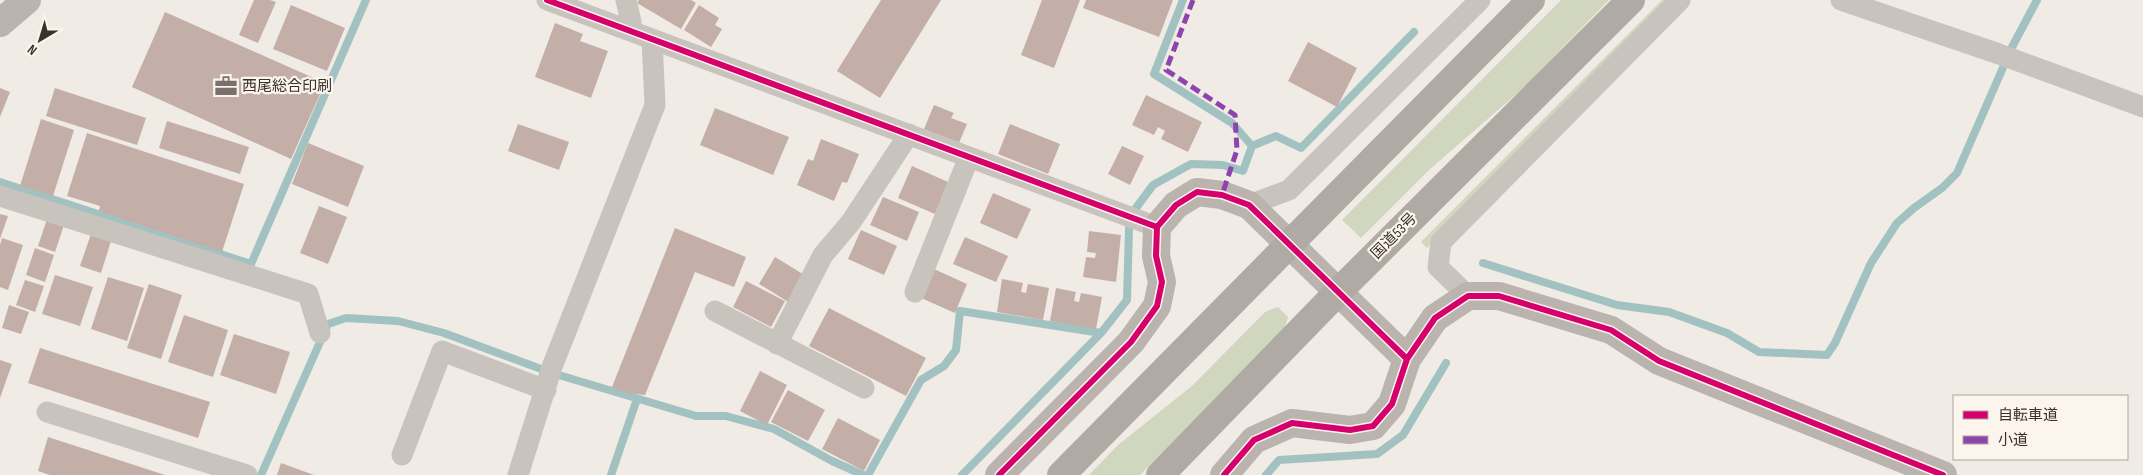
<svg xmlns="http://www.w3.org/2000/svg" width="2143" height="475" viewBox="0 0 2143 475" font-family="'Sofia Sans Condensed','Noto Sans JP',sans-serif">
<rect width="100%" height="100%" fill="#f0ebe5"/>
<!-- green -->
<path fill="#d1d6bf" d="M1561,0h48l-89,91 -90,78 -69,69 -19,-18z
M1662,0h11l-246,248 -6,-6z
M1278,307l10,10 -4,13 -144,145h-51l29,-30 75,-60 72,-73z"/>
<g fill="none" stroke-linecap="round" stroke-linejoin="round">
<!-- stream -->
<path stroke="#a1c2c1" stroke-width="8" d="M1183,0l-29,74 78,49 20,23
M0,182l251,82 115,-264
M1483,263l134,42 52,7 58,21 32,19 68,3 8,-12 36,-80 26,-40 17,-15 28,-20 15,-15 55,-126 25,-47
M261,475l67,-151 18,-6 52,3 46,12 108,40 144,43h30l48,13 58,32 31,14
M611,475l26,-76
M868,475l53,-95 23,-14 12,-16 4,-39 141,22 26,-33 2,-72 7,-20 17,-23 38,-21 32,1 20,6 9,-25 24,-10 25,12 113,-116
M962,475l139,-142
M1266,475l13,-15 98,-6 26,-19 43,-72"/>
</g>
<!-- building -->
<path fill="#c3afa7" d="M254,0h16l6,2 -18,41 -19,-8z
M639,0h52l5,3 -15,26 -44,-26z
M881,0h60l-61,98 -43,-27z
M1042,0h38l-26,68 -33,-13z
M1086,0h87l-14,37 -76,-29z
M291,5l54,23 -18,43 -54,-22z
M699,5l20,13 -4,7 7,4 -11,18 -27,-17z
M165,12l160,71 -34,76 -159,-72z
M555,23l28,11 -3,7 28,10 -17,47 -56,-21z
M1308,42l49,26 -20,39 -49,-26z
M0,88l10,4 -10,25z
M55,88l91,30 -9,27 -91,-29z
M1146,95l56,27 -14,30 -27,-13 4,-8 -7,-4 -4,8 -22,-10z
M934,105l20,8 -3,5 16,6 -8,19 -35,-14z
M715,108l74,29 -16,38 -73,-30z
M41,119l33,11 -21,66 -33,-10z
M167,121l82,26 -9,27 -81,-26z
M518,124l51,18 -10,28 -51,-19z
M1010,124l50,20 -12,30 -50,-20z
M87,133l157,51 -22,68 -123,-41 1,-5 -33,-10z
M821,139l38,15 -12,29 -5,-1 -8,19 -37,-16 11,-26 5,2z
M308,143l56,23 -16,41 -56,-23z
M1122,146l22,10 -14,29 -22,-11z
M912,166l36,16 -13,32 -37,-16z
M993,193l38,16 -14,30 -37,-16z
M883,197l36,15 -12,29 -37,-16z
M319,206l28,11 -19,47 -28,-11z
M0,214l8,2 -8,23z
M47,219l17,6 -9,27 -17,-6z
M675,228l71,29 -12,30 -39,-15 -50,123 -19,-2 -14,-6z
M861,230l36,16 -13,29 -36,-16z
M1089,231l32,4 -5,47 -33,-5 3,-20 9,1 1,-5 -9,-1z
M91,234l20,7 -10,32 -21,-7z
M965,237l43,19 -12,26 -43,-18z
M2,238l21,7 -15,45 -8,-3v-42z
M35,248l19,7 -9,27 -19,-7z
M775,257l31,19 -16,27 -31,-19z
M934,269l33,15 -12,29 -34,-15z
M55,275l38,12 -13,39 -38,-12z
M108,277l36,11 -17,53 -36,-12z
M1002,279l21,4 -2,9 5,1 2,-9 21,4 -6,32 -46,-8z
M25,280l19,6 -9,26 -19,-7z
M746,281l39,20 -14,26 -38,-20z
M149,284l33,11 -21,64 -34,-11z
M1056,288l20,4 -2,9 5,1 2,-9 21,4 -6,32 -46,-8z
M9,305l20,7 -8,22 -19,-6z
M829,308l97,50 -20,38 -97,-50z
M184,315l44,15 -15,47 -45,-15z
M234,334l56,18 -14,42 -56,-19z
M40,348l170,54 -12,36 -170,-55z
M0,360l12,4 -12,34z
M760,371l27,14 -20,40 -27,-14z
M788,390l37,20 -17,31 -37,-19z
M838,418l42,22 -16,31 -42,-22z
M48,437l117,38h-115l-12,-4z
M281,463l33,12h-37z"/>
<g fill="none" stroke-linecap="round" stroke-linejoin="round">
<!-- street -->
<path stroke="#c9c3be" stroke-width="21" d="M547,0l610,227
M626,0l5,22 -1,9
M1841,0l158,54 144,53
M0,196l308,98 12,39
M1249,205l40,-15 191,-190
M915,292l54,-135
M1468,296l-30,-29 3,-25 239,-242
M715,311l149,77
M777,344l46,-89 28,-33 58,-88
M47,412l200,63
M402,455l40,-104 104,39
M518,475l34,-108 103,-262 -3,-66"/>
<!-- secondary -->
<path stroke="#bab3ae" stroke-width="28" d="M0,23l27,-23
M1407,359l28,-41 33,-22h31l112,34 48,31 284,114
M999,475l132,-133 26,-36 5,-24 -6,-26 1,-29 19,-22 21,-13 25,3 27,10 158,154 -15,45 -19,22 -23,4 -58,-7 -38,17 -30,35"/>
<!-- highway -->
<path stroke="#afaaa4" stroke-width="28" d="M1061,475l470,-475
M1160,475l178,-183 293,-292"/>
<!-- quiet -->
<path stroke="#8e44ad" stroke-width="5" stroke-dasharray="10 5" stroke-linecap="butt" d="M1193,0l-27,70 69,45 2,35 -15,45"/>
<defs>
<path id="cycleway" d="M547,0l610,227
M1407,359l28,-41 33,-22h31l112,34 48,31 284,114
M999,475l132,-133 26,-36 5,-24 -6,-26 1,-29 19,-22 21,-13 25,3 27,10 158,154 -15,45 -19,22 -23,4 -58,-7 -38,17 -30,35"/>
</defs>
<!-- cycleway casing -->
<use href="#cycleway" stroke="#fbf5ee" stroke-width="9"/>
<!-- cycleway -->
<use href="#cycleway" stroke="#d6006c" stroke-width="6"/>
</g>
<!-- icons -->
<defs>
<symbol id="office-bare" viewBox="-9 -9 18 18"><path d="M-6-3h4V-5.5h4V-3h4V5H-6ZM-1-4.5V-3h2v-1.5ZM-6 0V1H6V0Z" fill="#7a716c" stroke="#fbf5ee" stroke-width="2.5" paint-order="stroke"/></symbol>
</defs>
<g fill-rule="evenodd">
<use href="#office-bare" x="210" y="70" width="32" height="32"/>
</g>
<g text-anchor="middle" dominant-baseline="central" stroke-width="4.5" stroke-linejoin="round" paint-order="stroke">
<!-- poi labels -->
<g font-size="15" fill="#3b302b" stroke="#fbf5ee" text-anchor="start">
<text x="242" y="86">西尾総合印刷</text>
</g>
<!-- street labels -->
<g font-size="15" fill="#3b302b" stroke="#fbf5ee">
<text transform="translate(1394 236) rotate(-45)">国道53号</text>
</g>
</g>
<!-- legend -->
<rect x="1953" y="395" width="175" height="65" fill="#fbf5ee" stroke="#aea6a0"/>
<rect x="1963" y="411" width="25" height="8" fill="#d6006c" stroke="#aea6a0"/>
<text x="1998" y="420" font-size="15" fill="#3b302b">自転車道</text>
<rect x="1963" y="436" width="25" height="8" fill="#8e44ad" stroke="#aea6a0"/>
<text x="1998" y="445" font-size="15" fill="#3b302b">小道</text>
<!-- north arrow -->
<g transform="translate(40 40) rotate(218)" stroke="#fbf5ee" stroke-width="4" paint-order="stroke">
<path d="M0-4L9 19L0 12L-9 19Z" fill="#3b302b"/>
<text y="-8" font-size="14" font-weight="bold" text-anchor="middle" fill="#3b302b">N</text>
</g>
</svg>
